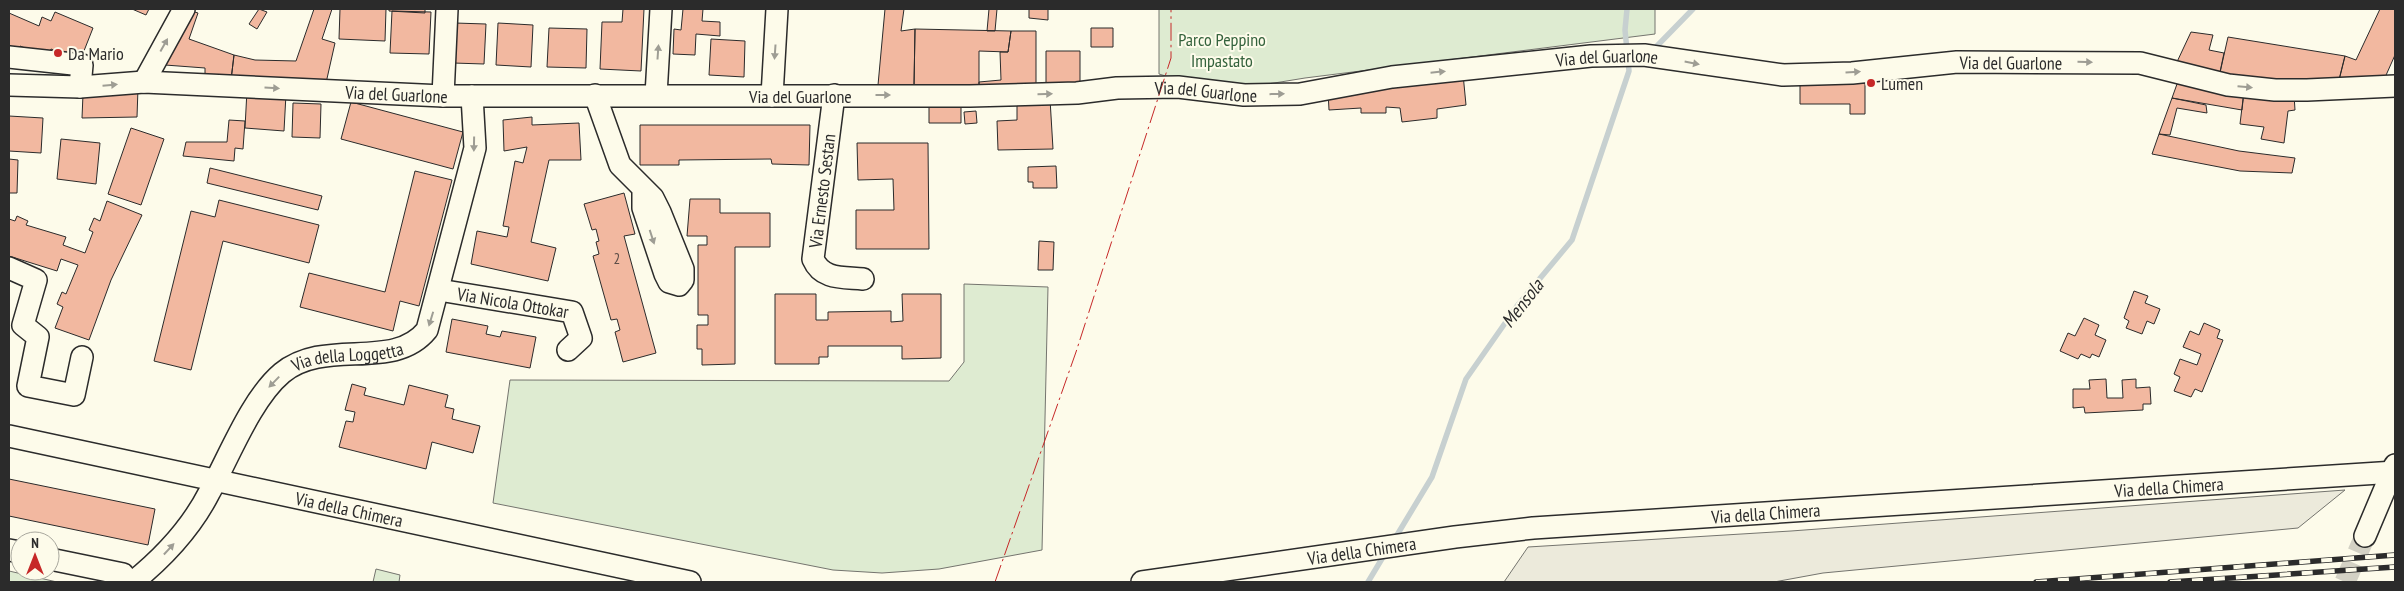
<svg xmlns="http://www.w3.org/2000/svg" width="2404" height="591" viewBox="0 0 2404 591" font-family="'PT Sans Narrow',sans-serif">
<rect width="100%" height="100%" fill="#fdfbea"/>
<!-- green -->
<path fill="#deebd1" stroke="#74746e" d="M1159,9h496v25l-350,44 -86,14 -60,-18z
M964,284l84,3 -6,263 -103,19 -57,4 -49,-3 -340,-67 17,-123 439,1 15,-19z
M376,569l24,6 -1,7h-26z
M9,571l48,11h-48z"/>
<!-- parking -->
<path fill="#eceadb" stroke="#74746e" d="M2345,490l-47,38 -475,45 -49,9h-270l24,-35 263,-16z"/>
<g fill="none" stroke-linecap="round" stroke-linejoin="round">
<!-- stream -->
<path stroke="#c7d0d0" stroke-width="5.5" d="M1652,48h3l38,-39
M1394,540l38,-63 34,-98 51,-73 55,-66 57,-169 -4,-41 2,-21
M1368,582l18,-30"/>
</g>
<!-- building -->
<path fill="#f2b8a0" stroke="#2b2b2b" d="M132,9h17l-3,6z
M259,9l8,3 -10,17 -8,-5z
M314,9h18l-10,30 13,4 -9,40 -95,-3 3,-25 21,5 41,1z
M340,9h46l-1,32 -46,-2z
M389,9h36v4l-36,-2z
M623,9h21l-3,62 -41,-2 2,-47h20z
M683,9h20l-1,12 18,1v14l-24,-2 -1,21 -22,-1 1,-25 7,1z
M885,9h19l-3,22 14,-2 -1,57 -36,-1z
M989,9h8l-2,22h-8z
M1029,9h19v11l-19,-2z
M2380,9h15v46l-12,27 -45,2 7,-28 11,4z
M188,10l10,3 -9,26 45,16 -3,25 -26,-1v-11l-40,-3 -4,10 -5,-1z
M392,11l39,1 -2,42 -39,-1z
M55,12l38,16 -13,33 -29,-12 -4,8 -27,-11 -2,6 -9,-4v-35l30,13 3,-9 9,4z
M455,23l31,1 -2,40 -31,-1z
M498,23l35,2 -2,42 -35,-2z
M549,28l38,1 -1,39 -39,-1z
M1091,28h22v19h-22z
M915,29l96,2 -3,21 -29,-1v38l-65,-3z
M1011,31h25v57l-57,1v-7l22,-2 -1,-28h8z
M2191,32l22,3 -4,15 15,3 -5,24 -43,-13z
M2228,37l117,19 -7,28 -119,-7z
M711,39l34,2 -1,36 -35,-2z
M1046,51h34v37h-34z
M1463,74l3,31 -29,4v9l-35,4 -2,-14 -14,-1v6h-25v-5l-32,2 -1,-19z
M1800,83h65v31h-15v-10h-50z
M2177,84l67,7 -2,19 -70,-12z
M138,88l-1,29 -55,1 1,-24z
M247,90l39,4 -2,37 -39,-3z
M2244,91l50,4 1,15 -7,1 -4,32 -23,-4 3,-12 -24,-3z
M2172,98l34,7 1,8 -30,-5 -7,27 -11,-1z
M1017,99h33l3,50 -55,1 -1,-29 20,-1z
M351,102l112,30 -10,37 -112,-30z
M293,103l28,1 -1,34 -28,-1z
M929,106h32v17h-32z
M976,111l1,12 -12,1 -1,-12z
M9,116l34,2 -2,35 -32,-2z
M532,117v8l47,-2 2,37h-32l-18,82 25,6 -8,33 -77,-17 6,-33 30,6 2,-10 -6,-1 12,-65 8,2 4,-16 -23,4 -1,-31z
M229,120l16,1 -2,28 -8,-1 -1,13 -51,-5 3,-14h41z
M640,125h170l-1,40 -37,-1 -1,-5 -92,1v5h-39z
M131,128l33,11 -23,66 -33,-11z
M2159,134l80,17 56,7 -3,15 -52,-2 -88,-17z
M61,139l39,4 -4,41 -39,-5z
M857,143h71l1,106h-73v-39h38l-1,-31 -35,1z
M9,159l9,1 -1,33h-8z
M1056,166l1,22h-24v-6h-5v-15z
M210,168l112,28 -4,14 -111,-27z
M415,171l37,9 -33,126 -19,-5 -7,30 -93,-24 9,-34 76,19z
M624,193l11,41 -11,2 32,117 -33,9 -8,-30 5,-2 -3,-11 -6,1 -18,-64 6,-2 -3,-12 3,-1 -3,-12 -4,1 -8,-26z
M690,199h30v14h50v34h-35v117l-33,1v-16h-5v-24h11v-10h-10v-70h9v-9h-20z
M219,200l100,25 -10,38 -86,-22 -32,129 -37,-9 37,-150 24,6z
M107,201l35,14 -31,65 -22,60 -34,-12 8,-21 -6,-3 5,-12 4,2 12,-29 -17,-6 -4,12 -48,-15v-37l6,2 2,-5 11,5 -2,4 40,12 -3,8 22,8 8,-21 -4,-2 5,-12 6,3z
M1039,241l15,1 -1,28h-15z
M2134,291l14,5 -3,7 15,6 -6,15 -7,-3 -5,13 -16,-6 3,-7 -5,-3z
M775,294h41v26h12v-8l63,-1v11l12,-1 -1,-27h39v64l-39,1v-13h-74v11h-9v7h-44z
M2084,318l15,7 -4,10 11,5 -7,17 -7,-3 -2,4 -9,-4 -3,5 -18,-8 8,-18 7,3z
M452,319l36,7 -2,8 14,3 2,-6 34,6 -6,31 -84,-16z
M2204,323l16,7 -3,8 6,2 -21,52 -7,-3 -4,8 -17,-6 6,-14 -6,-3 6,-15 17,6 4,-11 -18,-7 7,-16 9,4z
M2106,379l1,19h16l-1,-18 14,-1v9l14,-1 1,17h-8v6l-58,3 -1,-6 -11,1v-19h17l-1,-9z
M352,384l14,4 -2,7 40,10 5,-20 39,10 -3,12 9,2 -2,10 28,7 -7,27 -41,-11 -6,27 -87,-22 7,-26 7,1 2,-10 -10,-2z
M9,479l146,30 -7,36 -139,-29z"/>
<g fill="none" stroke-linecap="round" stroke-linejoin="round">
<!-- minor-tunnel -->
<path stroke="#d3d1c4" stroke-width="21" stroke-dasharray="21 11" stroke-linecap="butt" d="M2345,582l20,-46"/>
<defs>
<g id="minor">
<path d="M9,57l73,8 -2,22"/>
<path d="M144,82l40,-73"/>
<path id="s1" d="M9,85l71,2 64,-5 299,14h527l107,-3 40,-5 61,-1 66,8 56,-1 92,-17 199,-21 53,-1 139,20 69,-2 105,-11 183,1 88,22 47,5h32l88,-4"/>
<path d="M595,95l25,70 33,33 7,14 23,57v11l-4,5 -10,-3 -4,-8 -22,-66v-18"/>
<path d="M656,95l5,-86"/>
<path d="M834,95l-21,164c9,21 30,18 50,20"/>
<path d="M443,96l4,-87"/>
<path d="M772,96l5,-87"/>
<path d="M9,268l27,12 -13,45 15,12 -10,49 46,9 8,-38"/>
<path id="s2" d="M439,290l133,22 9,26 -13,12"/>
<path id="s3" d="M9,436l681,146"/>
<path d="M2365,536l30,-71"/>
<path d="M9,550l11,2"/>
<path d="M50,559l73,15"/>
<path id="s4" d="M133,582c31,-25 58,-54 76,-89 20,-36 42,-94 73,-120 44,-36 111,-1 145,-43l48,-182 -3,-52"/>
<path id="s5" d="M1142,582l313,-45 78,-9 862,-56"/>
</g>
</defs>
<!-- minor casing -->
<use href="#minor" stroke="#2b2b2b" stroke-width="24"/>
<!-- minor -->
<use href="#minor" stroke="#fdfbea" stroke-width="21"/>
<defs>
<path id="rail" d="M2036,582l359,-27
M2170,582l225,-15"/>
</defs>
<!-- rail casing -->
<use href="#rail" stroke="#2b2b2b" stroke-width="5.5"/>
<!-- rail -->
<use href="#rail" stroke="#fdfbea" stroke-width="4" stroke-dasharray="11" stroke-linecap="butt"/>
<!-- power -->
<path stroke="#c62828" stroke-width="1" stroke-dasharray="18 4 2.5 4" stroke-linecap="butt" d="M995,582l81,-230 95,-294v-49"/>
</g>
<!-- one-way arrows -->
<defs><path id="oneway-solid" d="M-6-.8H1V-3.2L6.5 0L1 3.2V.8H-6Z" transform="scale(1.25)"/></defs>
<g fill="#9e9d94">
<use href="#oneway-solid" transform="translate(164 45) rotate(-61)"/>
<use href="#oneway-solid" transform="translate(658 52) rotate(-86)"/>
<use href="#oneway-solid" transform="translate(775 52) rotate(94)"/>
<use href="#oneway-solid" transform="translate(2085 62) rotate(1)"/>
<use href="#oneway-solid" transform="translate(1692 63) rotate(11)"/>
<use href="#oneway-solid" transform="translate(1438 72) rotate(-6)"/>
<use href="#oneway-solid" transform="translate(1853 72) rotate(-4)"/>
<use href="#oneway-solid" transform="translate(110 85) rotate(-5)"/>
<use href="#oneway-solid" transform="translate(2245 87) rotate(5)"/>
<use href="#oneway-solid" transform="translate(272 88) rotate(3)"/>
<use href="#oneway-solid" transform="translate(1045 94) rotate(-1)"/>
<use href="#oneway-solid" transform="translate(1277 94) rotate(-1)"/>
<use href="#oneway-solid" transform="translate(883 95)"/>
<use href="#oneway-solid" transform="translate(474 144) rotate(91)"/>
<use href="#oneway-solid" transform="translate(652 237) rotate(72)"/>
<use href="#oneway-solid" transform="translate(431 319) rotate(107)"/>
<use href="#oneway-solid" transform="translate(274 382) rotate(134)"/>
<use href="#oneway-solid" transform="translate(169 549) rotate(-47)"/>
</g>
<!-- markers -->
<g fill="#c62828" stroke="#fdfbea" stroke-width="2">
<circle cx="58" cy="53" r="5"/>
<circle cx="1871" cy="83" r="5"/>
</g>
<g text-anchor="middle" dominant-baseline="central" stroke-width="4" stroke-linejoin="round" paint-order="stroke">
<!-- number labels -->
<g font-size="15" fill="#5d4e48">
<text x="617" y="258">2</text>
</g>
<!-- park labels -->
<g font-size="18" fill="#34623c" stroke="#fdfbea">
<text x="1222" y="39">Parco Peppino<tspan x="1222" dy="21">Impastato</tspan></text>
</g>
<!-- poi labels -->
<g font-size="18" fill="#2b2b2b" stroke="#fdfbea" text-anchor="start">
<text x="68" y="53">Da Mario</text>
<text x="1881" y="83">Lumen</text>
</g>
<!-- street labels -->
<g font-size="18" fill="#2b2b2b" stroke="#fdfbea">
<text stroke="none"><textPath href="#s1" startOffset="1602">Via del Guarlone</textPath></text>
<text stroke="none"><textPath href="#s1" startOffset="2008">Via del Guarlone</textPath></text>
<text stroke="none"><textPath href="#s1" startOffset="1198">Via del Guarlone</textPath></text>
<text stroke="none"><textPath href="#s1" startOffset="388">Via del Guarlone</textPath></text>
<text stroke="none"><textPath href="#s1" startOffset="792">Via del Guarlone</textPath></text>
<text transform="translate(822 191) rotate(-83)">Via Ernesto Sestan</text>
<text stroke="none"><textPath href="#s2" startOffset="75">Via Nicola Ottokar</textPath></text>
<text stroke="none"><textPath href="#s4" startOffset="328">Via della Loggetta</textPath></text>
<text stroke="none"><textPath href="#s5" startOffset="1032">Via della Chimera</textPath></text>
<text stroke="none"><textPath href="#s3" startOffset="348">Via della Chimera</textPath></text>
<text stroke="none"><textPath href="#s5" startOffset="628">Via della Chimera</textPath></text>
<text stroke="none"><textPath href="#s5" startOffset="222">Via della Chimera</textPath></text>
</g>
<!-- water labels -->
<g font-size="19" font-style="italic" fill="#2b2b2b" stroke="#fdfbea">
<text transform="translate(1522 303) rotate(-52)">Mensola</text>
</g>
</g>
<!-- border -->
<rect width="2404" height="591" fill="none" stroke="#2b2b2b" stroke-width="20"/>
<!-- north arrow -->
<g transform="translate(35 556)"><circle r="24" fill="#fdfbea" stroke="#a9a89e"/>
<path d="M0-4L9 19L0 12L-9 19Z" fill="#c62828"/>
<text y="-8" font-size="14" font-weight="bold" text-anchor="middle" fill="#2b2b2b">N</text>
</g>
</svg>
